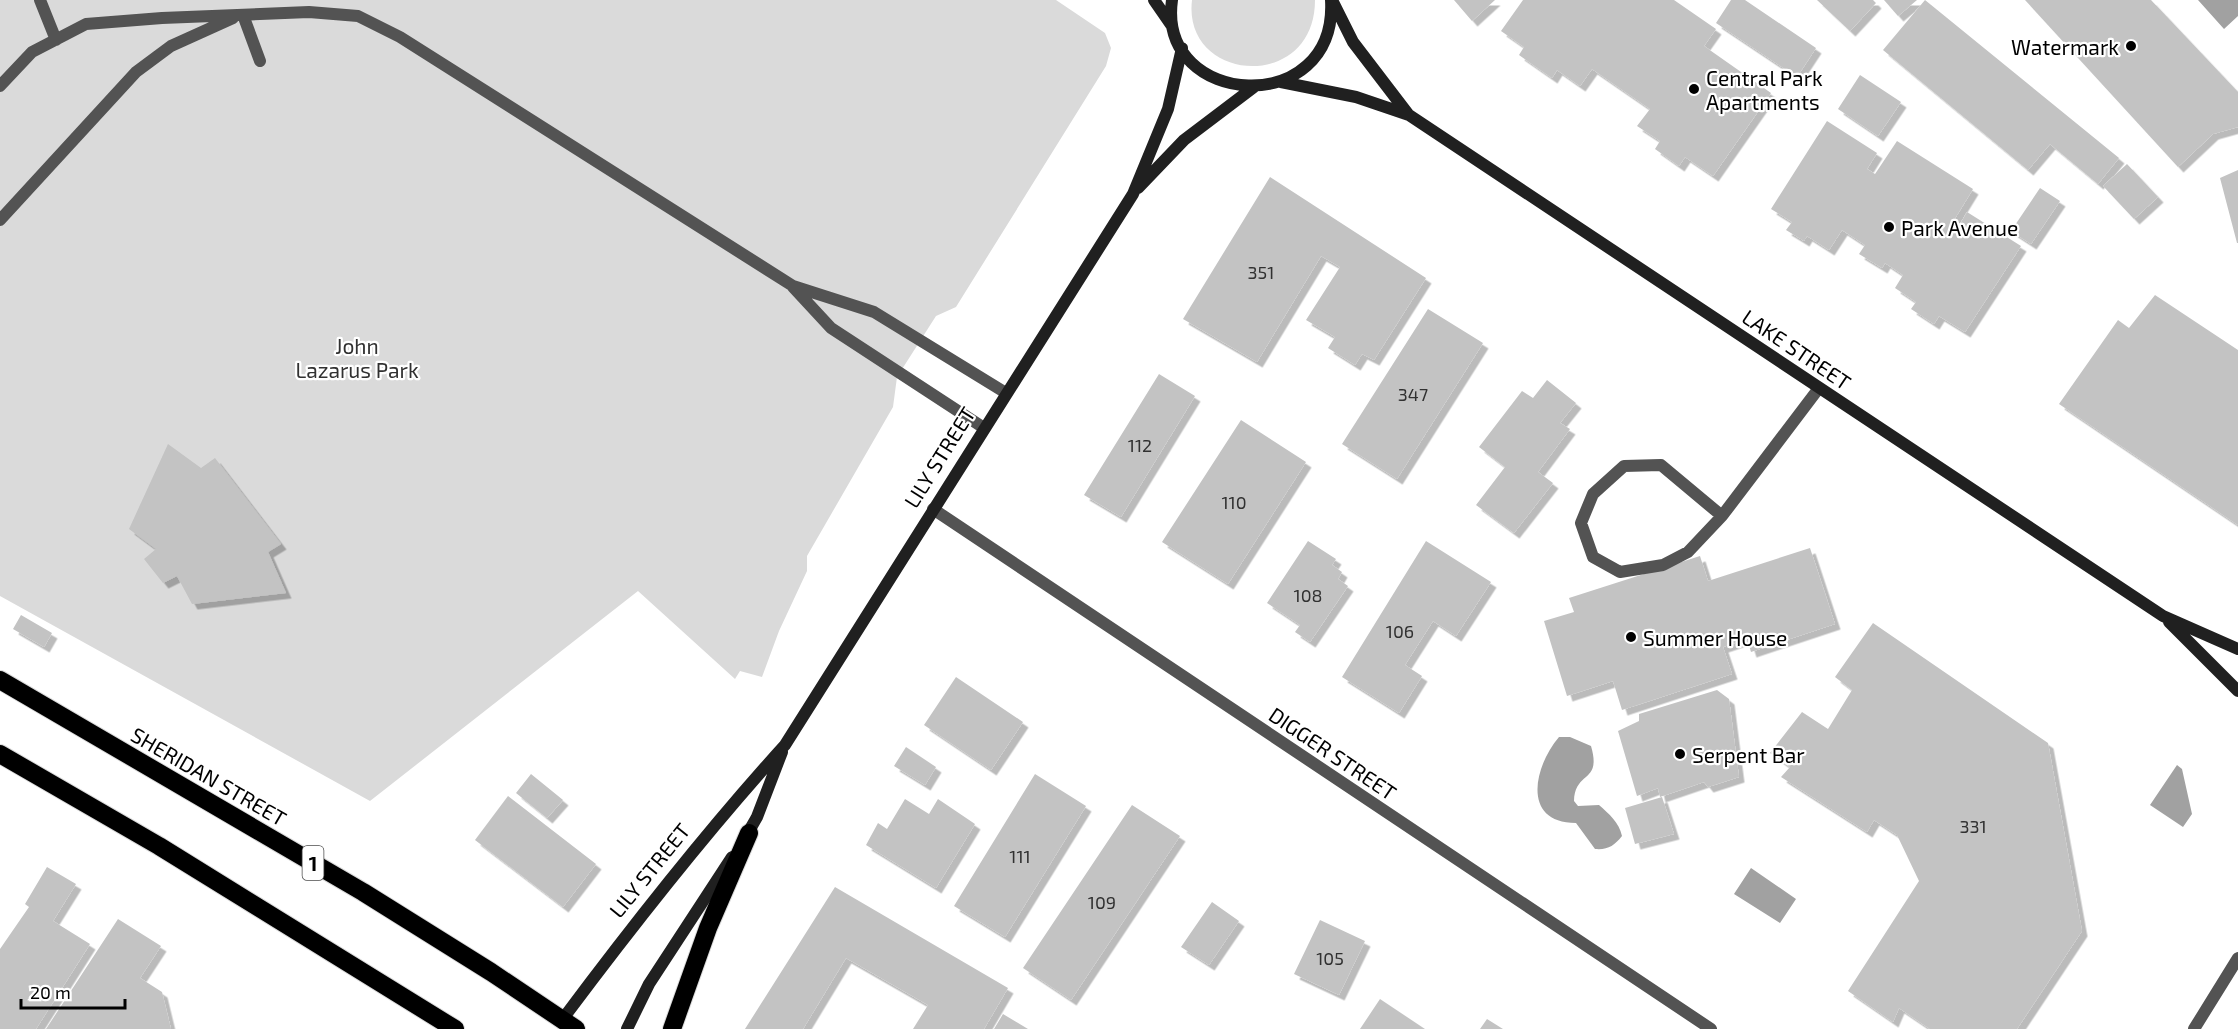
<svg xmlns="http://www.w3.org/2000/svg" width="2238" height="1029" viewBox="0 0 2238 1029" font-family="'Exo 2',sans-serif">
<defs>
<filter id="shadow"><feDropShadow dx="5.5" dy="5.5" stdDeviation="0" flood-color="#0004"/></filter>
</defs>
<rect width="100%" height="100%" fill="#fff"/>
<!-- green -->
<path fill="#dadada" d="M0,0h1056l49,33 6,15 -5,18 -150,241 -20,9 -39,61 -4,30 -86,149v15l-28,60 -17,46 -22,-6 -5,8 -97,-88 -268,210 -370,-205z
M1192,0h123c0,93 -133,83 -123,0z"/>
<!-- water -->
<path fill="#a1a1a1" d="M2198,0h40v16l-14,13z
M1559,737h11l21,9c11,38 -16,24 -17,55l4,5 21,-1c10,9 20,17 23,31 -8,10 -14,14 -27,13l-19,-26c-55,0 -42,-57 -17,-86z
M2177,765l5,4 10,45 -9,13 -33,-22z
M1751,868l45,31 -16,24 -46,-29z"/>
<!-- building -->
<path fill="#c3c3c3" filter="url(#shadow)" d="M1454,0h41l-23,21z
M1523,0h151l42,29 -12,17 67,47 -58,83 -28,-19 -6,9 -24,-17 5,-8 -23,-15 13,-17 -58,-40 -12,17 -23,-16 -5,8 -33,-23 5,-8 -23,-16z
M1731,0h14l71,48 -19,29 -81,-54z
M1817,0h56l3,3 -26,28z
M1884,0h33l-19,16z
M1925,0l194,158 -21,26 -48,-40 -22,26 -145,-120z
M2025,0h126l87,92v35l-25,7 -35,33z
M1860,75l41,27 -23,34 -40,-27z
M1827,121l50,32 -10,16 8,5 22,-33 76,48 -19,31 6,4 7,-12 54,34 -56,86 -26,-16 -5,8 -23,-15 5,-7 -21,-14 8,-13 -18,-12 -3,5 -23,-14 6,-9 -23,-15 -13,20 -22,-14 -3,5 -18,-11 6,-8 -21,-13z
M2127,164l31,33 -24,22 -31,-33z
M2238,170v73h-1l-17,-65z
M1270,177l156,101 -52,82 -12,-6 -7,11 -27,-17 7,-11 -29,-17 34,-53 -19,-11 -64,106 -74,-43z
M2040,188l20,13 -29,43 -20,-13z
M2155,295l83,55v175l-179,-121 59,-84 11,8z
M1428,309l55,34 -86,136 -55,-35z
M1159,374l36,22 -74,121 -37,-22z
M1547,380l29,23 -16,20 10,6 -32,43 15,11 -39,50 -38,-28 29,-38 -26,-20 43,-56 11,7z
M1241,420l65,42 -78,122 -66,-42z
M168,444l33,24 14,-10 66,86 -13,8 18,41 -94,11 -15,-28 -14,7 -19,-24 12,-10 -27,-20z
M1308,541l28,18 -4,6 10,7 -4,7 10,7 -38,56 -15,-10 5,-7 -33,-22z
M1426,541l65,41 -35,54 -23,-15 -28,44 17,11 -23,37 -57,-36z
M1810,548l25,76 -84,28 -4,-13 -24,8 9,27 -110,36 -9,-29 -46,15 -23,-75 30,-9 -5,-14 131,-42 8,25z
M21,615l31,18 -8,14 -31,-18z
M1873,623l175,120 34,188 -65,98h-87l-31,-21 -6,14 -45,-31 71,-110 -22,-46 -23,-15 -7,12 -86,-55 9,-10 -20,-14 32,-41 26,17 24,-39 -17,-13z
M956,677l67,45 -32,48 -67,-45z
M1717,690l12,9 10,78 -31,10 -4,-5 -44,15 -2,-9 -21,8 -19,-65 21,-10v-7z
M906,747l30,20 -11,18 -31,-19z
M531,774l32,26 -16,18 -31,-25z
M1035,774l51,32 -81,131 -51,-31z
M508,796l88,68 -33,43 -88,-67z
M1662,797l12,37 -39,10 -10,-36z
M905,799l24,15 9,-15 37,25 -39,64 -70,-43 12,-22 9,6z
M1132,805l48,31 -109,164 -48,-32z
M47,867l29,17 -23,37 37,23 -54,85h-36v-80l29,-42 -4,-3z
M835,887l173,101 -24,41h-71l15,-24 -82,-47 -43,71h-58z
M1212,902l27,19 -30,44 -28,-18z
M118,919l43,27 -21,32 22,14 9,37h-125z
M1320,920l45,21 -26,54 -45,-21z
M1380,999l45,30h-65z
M1003,1014l25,15h-34z
M1487,1019l16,10h-23z"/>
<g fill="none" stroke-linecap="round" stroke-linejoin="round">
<defs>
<path id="highway" d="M0,680l363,212 128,80 85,57
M0,754l159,92 296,183
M672,1029l36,-101 41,-95"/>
</defs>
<!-- highway casing -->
<use href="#highway" stroke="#dbdbdb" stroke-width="20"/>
<!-- lane -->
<path stroke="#535353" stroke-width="12" d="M40,0l16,40
M243,15l17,46
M0,86l32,-34 54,-28 76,-6 147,-6 49,4 42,21 393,249 81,26 132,81
M0,220l136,-148 35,-26 62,-28
M793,287l38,41 153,100
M1722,516l-61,-51 -37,1 -31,28 -12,29 12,34 27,15 43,-7 25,-13 34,-36 97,-128"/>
<!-- street -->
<path stroke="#535353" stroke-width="12" d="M933,509l778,520
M2194,1029l44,-71"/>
<!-- secondary -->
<path stroke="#202020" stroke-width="12" d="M1154,0l18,26
M1172,0c-15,109 166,119 159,0
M1332,0l21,42 55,72
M1281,82l75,15 53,18 754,501 75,33
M1138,188l46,-48 70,-53
M2169,622l69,69
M745,838l12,-21 25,-65
M562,1020c71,-95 143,-187 223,-275l348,-551 35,-85 14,-61
M627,1029l22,-45 83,-127"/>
<!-- highway -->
<use href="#highway" stroke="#000" stroke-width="18"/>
</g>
<!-- markers -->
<g fill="#000" stroke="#fff" stroke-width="2">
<circle cx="2131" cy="46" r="6"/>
<circle cx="1694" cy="89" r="6"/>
<circle cx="1889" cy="227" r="6"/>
<circle cx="1631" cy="637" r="6"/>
<circle cx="1680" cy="754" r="6"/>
</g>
<g text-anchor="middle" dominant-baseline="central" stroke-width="4.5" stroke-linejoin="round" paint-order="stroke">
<!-- number labels -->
<g font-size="18" fill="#313131">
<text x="1261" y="272">351</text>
<text x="1413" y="394">347</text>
<text x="1140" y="445">112</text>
<text x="1234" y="502">110</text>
<text x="1308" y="595">108</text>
<text x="1400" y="631">106</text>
<text x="1973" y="826">331</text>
<text x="1020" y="856">111</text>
<text x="1102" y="902">109</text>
<text x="1330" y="958">105</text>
</g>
<!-- shield labels -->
<rect fill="#fff" stroke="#4c4c4c" stroke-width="1.5" x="302.5" y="846" width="21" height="34" rx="4.5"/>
<g font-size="20" font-weight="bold" fill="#000">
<text x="313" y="863">1</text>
</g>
<!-- poi labels -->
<g font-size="21" fill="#000" stroke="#fff" text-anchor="start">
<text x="2119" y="46" text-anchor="end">Watermark</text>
<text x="1706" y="77">Central Park<tspan x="1706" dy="24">Apartments</tspan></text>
<text x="1901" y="227">Park Avenue</text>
<text x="1643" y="637">Summer House</text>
<text x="1692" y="754">Serpent Bar</text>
</g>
<!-- park labels -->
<g font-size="21" fill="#313131" stroke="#fff">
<text x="357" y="345">John<tspan x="357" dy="24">Lazarus Park</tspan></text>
</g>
<!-- street labels -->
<g font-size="21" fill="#000" stroke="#fff">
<text transform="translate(1797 349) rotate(34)">LAKE STREET</text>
<text transform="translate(939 457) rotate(-58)">LILY STREET</text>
<text transform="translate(1333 753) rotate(34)">DIGGER STREET</text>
<text transform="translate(209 776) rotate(30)">SHERIDAN STREET</text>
<text transform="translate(649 870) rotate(-51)">LILY STREET</text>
</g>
</g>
<!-- scale -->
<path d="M21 999v9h104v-9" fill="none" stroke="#000000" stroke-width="3"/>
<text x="30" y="999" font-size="18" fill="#000000" stroke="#ffffff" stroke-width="4.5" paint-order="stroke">20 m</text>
</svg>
